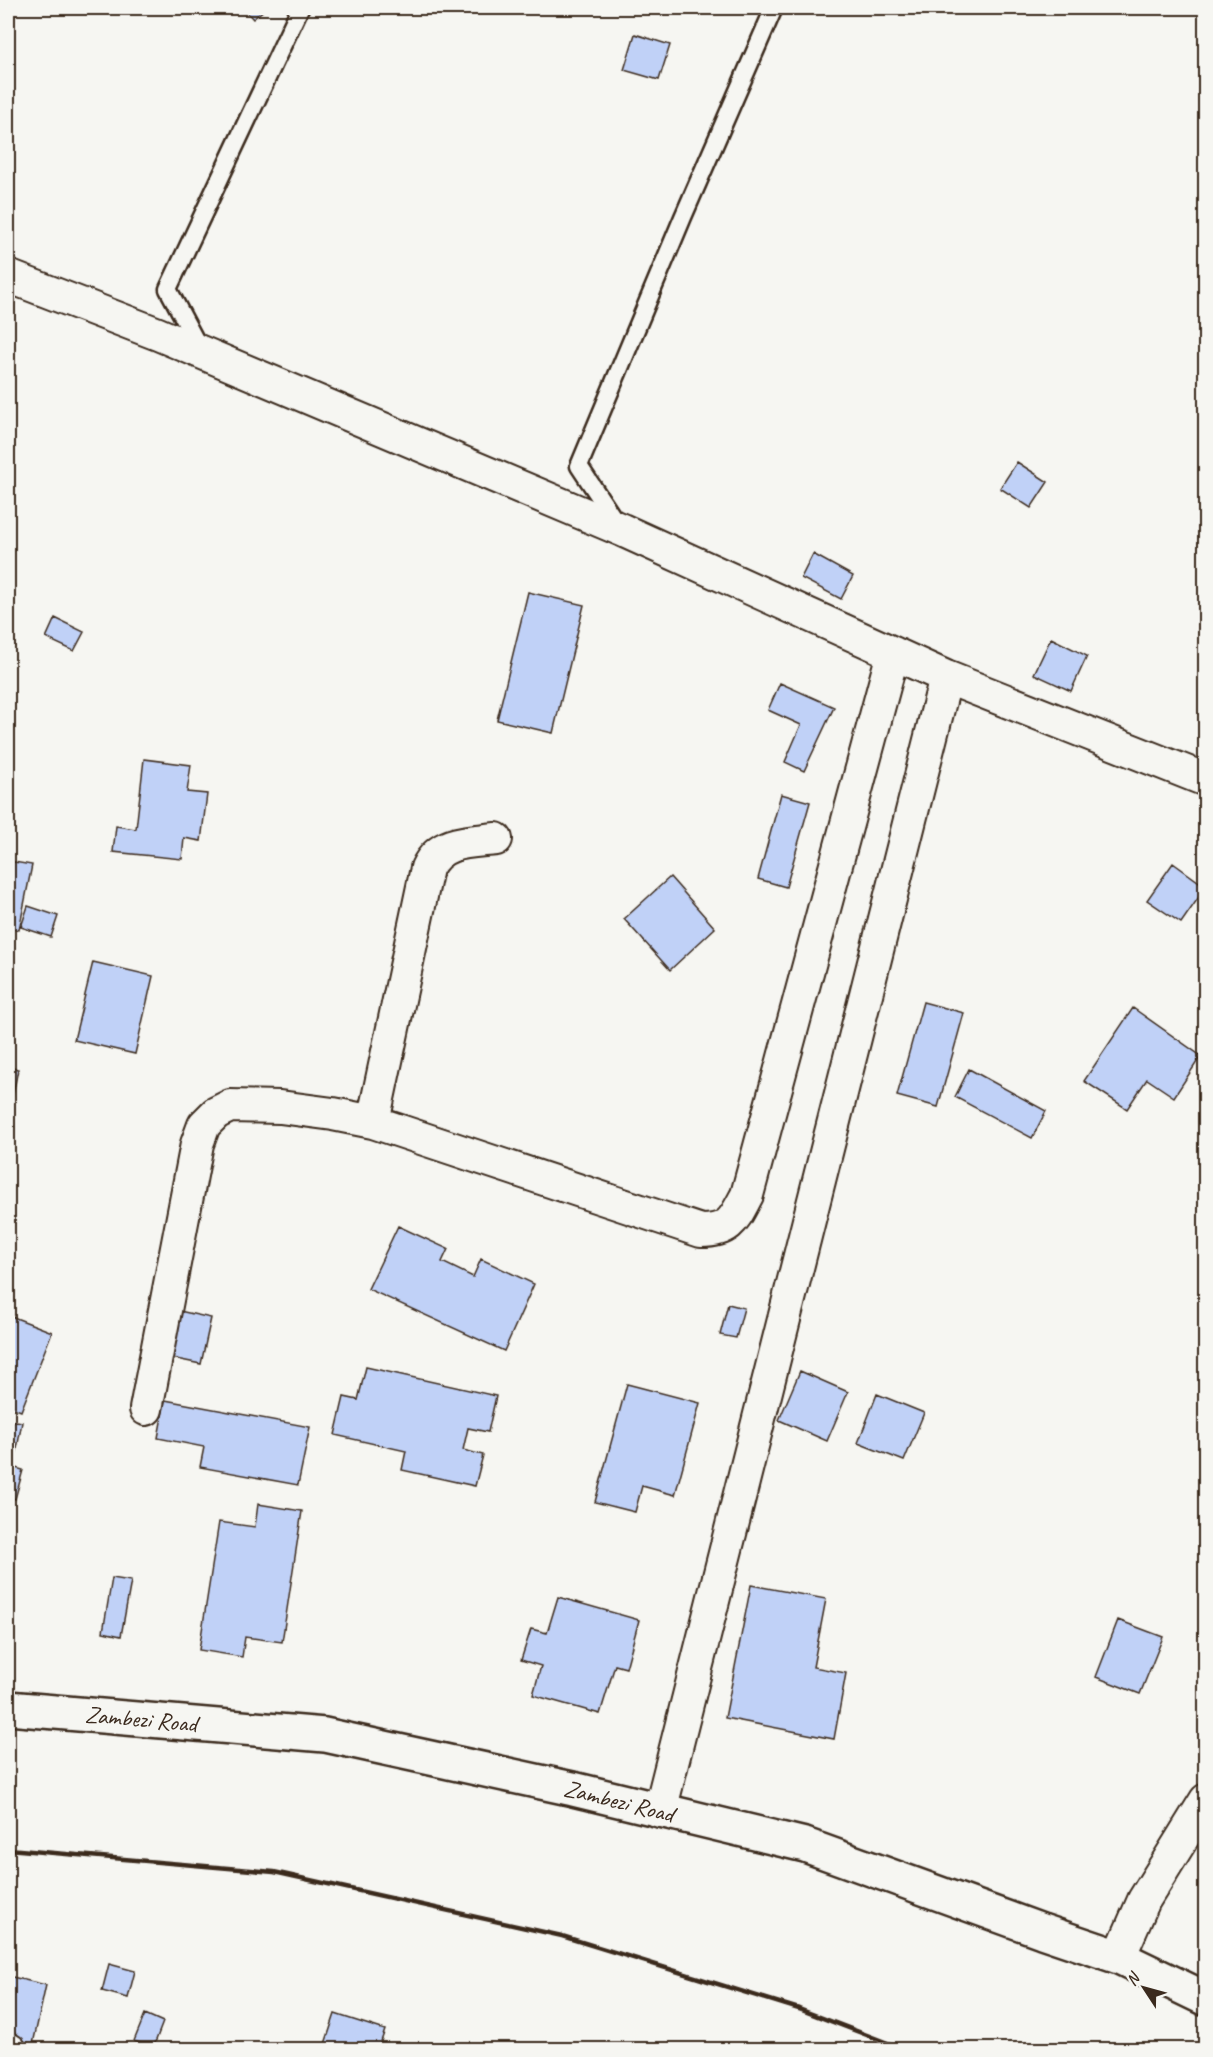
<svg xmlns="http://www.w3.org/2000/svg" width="1213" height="2057" viewBox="0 0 1213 2057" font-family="Caveat,sans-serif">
<rect width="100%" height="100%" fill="#f6f6f2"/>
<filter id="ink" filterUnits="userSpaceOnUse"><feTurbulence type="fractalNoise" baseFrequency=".0167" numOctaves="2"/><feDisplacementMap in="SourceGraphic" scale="12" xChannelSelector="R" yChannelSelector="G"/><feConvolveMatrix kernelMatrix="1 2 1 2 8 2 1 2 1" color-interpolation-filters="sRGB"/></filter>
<g filter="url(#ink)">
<!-- building -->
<path fill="#c0d1f7" stroke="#3b2a1e" stroke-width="1.5" d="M243,8h23l-13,11z
M635,34l35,11 -11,35 -35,-10z
M1017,462l31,20 -17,26 -31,-20z
M813,554l40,22 -12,23 -40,-21z
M528,592l56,13 -31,128 -56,-13z
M55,618l29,14 -10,19 -28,-13z
M1051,638l36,18 -16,35 -37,-17z
M780,683l54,24 -30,64 -19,-9 16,-37 -33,-15z
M144,759l47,6 -4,27 20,2 -6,47 -17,-3 -2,21 -69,-7 3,-26 20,3z
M781,794l29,8 -24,85 -28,-8z
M8,861l24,4 -13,65 -11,-2z
M1173,863l33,24 -25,36 -34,-23z
M670,877l45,51 -45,42 -46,-51z
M28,906l30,10 -7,21 -30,-10z
M93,962l60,14 -18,78 -61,-14z
M923,1002l41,11 -26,94 -41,-11z
M1133,1008l68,48 -27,41 -27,-18 -20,30 -43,-28z
M8,1067l10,2 -8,41h-2z
M969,1069l77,42 -14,27 -77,-41z
M398,1226l50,23 -6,13 31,15 8,-18 53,25 -30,67 -136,-62z
M728,1304l16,4 -8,30 -16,-3z
M175,1310l36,8 -10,46 -35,-7z
M8,1315l44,17 -31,79 -13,-5z
M366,1367l130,29 -8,36 -20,-4 -5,22 20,5 -8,31 -73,-16 4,-19 -71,-16 9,-38 14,3z
M800,1371l48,21 -21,49 -48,-21z
M627,1384l73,19 -25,92 -33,-9 -7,26 -40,-10z
M877,1394l47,19 -20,48 -46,-18z
M165,1400l145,27 -12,58 -98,-18 4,-20 -46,-9z
M8,1420l14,2 -7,38 -7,-1z
M8,1466l15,4 -8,29 -7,-2z
M258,1504l44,7 -20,131 -37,-5 -3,20 -43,-7 20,-128 36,5z
M112,1578l19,3 -10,55 -18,-4z
M751,1585l75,14 -13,68 33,6 -12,66 -109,-21z
M558,1597l81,23 -13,48 -11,-3 -15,49 -67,-19 8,-29 -20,-6 10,-31 16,4z
M1118,1620l45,17 -23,57 -44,-17z
M109,1964l26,7 -7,27 -26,-7z
M8,1976l38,9 -13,59 -25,-6z
M145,2014l18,8 -10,26 -19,-7z
M335,2014l50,16 -7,20h-55z"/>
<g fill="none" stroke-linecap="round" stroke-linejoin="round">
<defs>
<path id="lane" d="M200,349l-32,-60 132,-281
M618,525l-39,-59 104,-249 91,-209"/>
<path id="street" d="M8,276l150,58 464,196 324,147 260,103
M373,1122l54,-254c13,-28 43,-26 69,-29
M146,1409l51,-265 7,-19 12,-12 14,-7 50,1 53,7 40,8 328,109c30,0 33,-12 46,-36l146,-542
M660,1811l286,-1134
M1119,1957l25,-57 62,-100
M8,2049l2,1"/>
<path id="secondary" d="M8,1708l317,27 248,54 232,56 237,86 77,26 87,42"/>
</defs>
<!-- lane casing -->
<use href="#lane" stroke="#3b2a1e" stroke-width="21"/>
<!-- street casing -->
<use href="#street" stroke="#3b2a1e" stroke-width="36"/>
<!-- secondary casing -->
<use href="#secondary" stroke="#3b2a1e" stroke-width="38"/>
<!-- lane -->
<use href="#lane" stroke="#f6f6f2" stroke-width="16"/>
<!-- street -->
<use href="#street" stroke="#f6f6f2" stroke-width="32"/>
<!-- secondary -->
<use href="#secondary" stroke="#f6f6f2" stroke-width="33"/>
<!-- rail -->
<path stroke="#3b2a1e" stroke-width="4.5" d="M8,1849l266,23 288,64 237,73 107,41"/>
</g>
</g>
<g text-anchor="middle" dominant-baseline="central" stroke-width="6" stroke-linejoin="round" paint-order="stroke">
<!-- street labels -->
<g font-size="24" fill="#3b2a1e" stroke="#f6f6f2">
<text transform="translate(141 1719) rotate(5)">Zambezi Road</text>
<text transform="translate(619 1801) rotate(14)">Zambezi Road</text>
</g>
</g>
<!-- margin -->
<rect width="1213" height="2057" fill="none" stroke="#f6f6f2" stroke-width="30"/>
<rect x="15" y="15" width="1183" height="2027" fill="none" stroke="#3b2a1e" stroke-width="2" filter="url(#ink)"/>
<!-- north arrow -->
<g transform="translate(1144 1988) rotate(306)" stroke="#f6f6f2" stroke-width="4.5" paint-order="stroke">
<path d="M0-4.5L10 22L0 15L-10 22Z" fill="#3b2a1e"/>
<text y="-9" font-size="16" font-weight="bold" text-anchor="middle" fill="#3b2a1e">N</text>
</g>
</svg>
